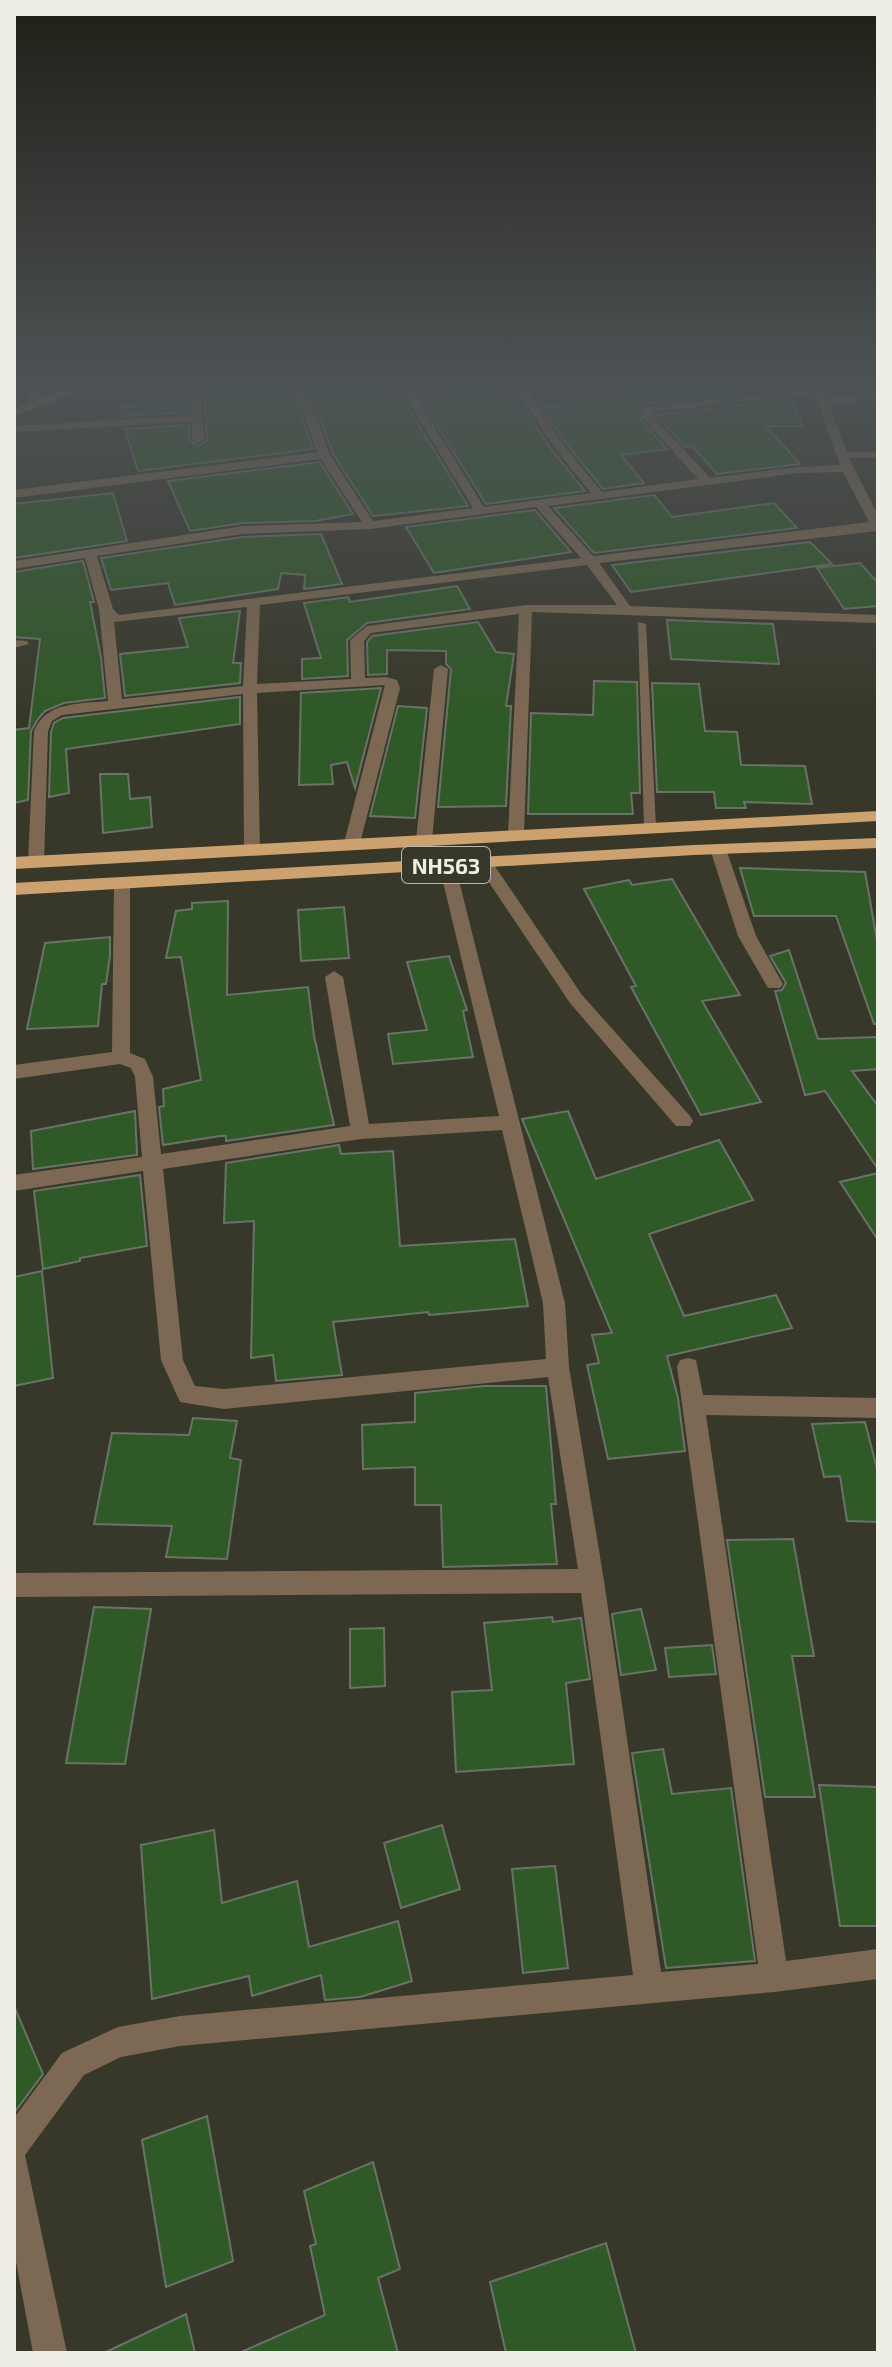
<svg xmlns="http://www.w3.org/2000/svg" width="892" height="2367" viewBox="0 0 892 2367" font-family="'Exo 2',sans-serif">
<rect width="100%" height="100%" fill="#38382a"/>
<!-- building -->
<path fill="#2f5926" stroke="#697367" stroke-width="2" d="M306,381h78l1,21 18,-3 65,107 -95,10 -40,-62z
M461,381h34l13,25 8,-1 5,6 5,-1 25,39 34,42 -99,13 -67,-107 47,-6z
M659,381h80l8,7 28,-6 10,6 -140,16 -5,15 27,30 -46,6 23,28 -41,6 -39,-48 -22,-33 80,-11 -7,-7z
M291,388l22,61 -175,22 -13,-42 64,-4v15l10,6 8,-6 -3,-47z
M187,391l1,21 -67,4 -2,-9 47,-4 -2,-10z
M792,399l11,27h-37l34,38 -83,10 -25,-28 -7,1 -29,-32z
M320,462l33,52 -38,7 -72,2 -53,8 -22,-50z
M113,493l14,48 -113,17v-54z
M654,495l18,22 102,-14 23,25 -203,25 -40,-45z
M535,510l36,42 -137,21 -28,-46z
M321,534l21,50 -38,5 1,-14 -24,-2 -3,16 -103,16 -7,-22 -57,7 -10,-32 142,-21z
M810,542l22,22 -201,28 -19,-27z
M83,561l11,41h-4l11,55 4,41 -41,5 -19,8 -7,8 -7,12 -3,69 -14,3v-73l15,-2 11,-89 -26,-2v-65z
M860,563l18,20v23l-34,3 -27,-41z
M457,586l13,23 -103,14 -20,17 1,36 -46,3v-20l19,-1 -17,-55 44,-6 2,5z
M240,611l-7,52h8l-1,20 -115,13 -5,-42 68,-7 -9,-29z
M667,620l106,4 6,40 -108,-5z
M478,622l18,30 18,2 -8,52h5l-5,100 -68,1 13,-138 -5,-5v-13l-59,-1v24l-19,1 -1,-33 5,-6z
M594,681l43,1 3,111h-9l2,21h-105l3,-101 62,2z
M652,683l47,1 6,47 32,1 4,33 64,1 7,38 -68,-2 2,6h-30l-2,-16h-57z
M381,688l-26,100 -8,-26 -16,3 2,19 -34,1 2,-92z
M240,697v27l-174,25 3,44 -20,4 2,-65 3,-9 9,-5z
M398,706l29,2 -12,110 -45,-2z
M100,774h28l2,25 20,-2 2,30 -49,6z
M740,868l125,4 13,74v77l-4,1 -38,-108h-82z
M672,879l68,116 -38,6 59,101 -60,13 -70,-128 5,-1 -52,-97 45,-9 3,5z
M228,901l-1,94 81,-8 6,49 20,89 -108,16v-5h-6l-57,9 -4,-38 5,-1 -1,-17 38,-9 -20,-123 -15,1 10,-47 16,-2v-6z
M344,907l5,51 -48,3 -3,-51z
M110,937v19l-4,28h-4l-4,42 -71,3 18,-86z
M789,950l29,89 60,-2v32l-26,2 26,35v63l-53,-78 -20,4 -30,-104 7,-1 4,-7 -16,-27z
M449,956l18,54 -4,1 10,46 -80,7 -5,-30 39,-4 -20,-68z
M135,1111l2,44 -104,14 -2,-38z
M568,1111l28,68 123,-39 34,60 -104,34 35,82 92,-21 16,33 -125,28 11,42 7,53 -77,8 -21,-94 12,-2 -7,-28 20,-2 -90,-214z
M339,1145l2,9 52,-3 7,95 115,-7 13,67 -99,9 -1,-3 -95,10 9,53 -66,6 -3,-26 -22,3 3,-137 -30,2 2,-60z
M878,1173v67l-38,-58z
M140,1175l7,71 -67,12v3l-37,8 -9,-78z
M42,1271l11,107 -39,8v-109z
M484,1386h62l10,118h-5l6,60 -114,3 -2,-62h-26v-38l-52,2 -1,-44 53,-3v-29z
M193,1418l44,3 -7,37 11,2 -14,99 -61,-2 6,-31 -78,-2 18,-91 77,2z
M865,1422l13,51v49l-31,-1 -7,-45 -16,1 -12,-53z
M793,1539l21,117h-22l23,141h-50l-38,-257z
M94,1607l57,2 -26,155 -59,-1z
M641,1609l15,61 -35,5 -9,-61z
M552,1617l1,5 28,-4 9,61 -24,4 8,81 -118,8 -4,-80 40,-2 -8,-67z
M384,1628l1,58 -35,2v-59z
M712,1645l4,29 -47,3 -4,-29z
M663,1749l9,45 59,-6 24,173 -89,7 -34,-215z
M819,1785l59,2v139h-38z
M442,1825l18,64 -59,19 -17,-65z
M214,1830l8,73 75,-22 12,66 89,-26 14,60 -52,16 -35,3 -4,-25 -69,21 -3,-20 -97,23 -11,-154z
M555,1866l13,102 -45,5 -11,-104z
M14,2006l29,68 -29,39z
M207,2116l26,145 -67,26 -24,-147z
M373,2162l27,107 -22,9 20,75h-159l86,-38 -15,-69 6,-2 -12,-53z
M606,2243l30,110h-130l-16,-71z
M186,2314l9,39h-91z"/>
<g fill="none" stroke-linecap="round" stroke-linejoin="round">
<!-- service -->
<path fill="#7d6953" fill-rule="evenodd" d="M638,622l8,2 10,203 -6,3 -6,-3z"/>
<!-- minor -->
<path fill="#7d6953" fill-rule="evenodd" d="M29,381h10l-2,26 -5,3 -5,-3z
M190,381h10v3l103,-3 27,74 43,66 100,-13 -77,-127h10l78,126 107,-14 -37,-46 -43,-66h10l41,62 40,49 96,-13 -56,-62 3,-10 162,-18 -5,-8h10l14,18 52,-8v6l-49,8 18,47h31v6h-29l29,57v16l-279,32 31,43 248,9v8l-346,-11 -8,222 -8,5 -8,-5 11,-220 -148,19 -7,8 1,37 21,-1 11,3 3,8 -40,155 -8,5 -8,-5 41,-158 -128,8 3,155 -8,5 -8,-5 -1,-154 -181,21 -10,6 -4,10 -4,131 -2,4h-12l-2,-4 6,-131c13,-30 45,-27 74,-30l-9,-92 -14,-51 -71,11v-8l229,-35 119,-4 -41,-63 -307,39v-8l303,-38 -24,-67 -92,5 3,50 -6,3 -6,-3v-18l-178,10v-6l177,-11zM811,394l7,9 22,62 -42,2 -88,11 -58,-63 1,-3zM843,472l26,50 -276,34 -45,-50 250,-33zM536,507l45,51 -462,57 -6,-6 -16,-53 146,-22 127,-5zM587,565l30,40h-91l-159,21 -17,14 1,39 -94,5 3,-79zM247,607l-4,79 -121,13 -8,-77z
M603,381h29l-22,7z
M14,640l13,1 2,3 -15,4z
M441,665l7,4 -16,171 -8,5 -8,-5 18,-171z
M718,844l8,5 30,87 27,48 -3,4h-12l-30,-52 -28,-87z
M484,858l6,1 92,136 108,121 3,5 -3,5h-14l-106,-123 -94,-140z
M447,860l8,5 110,438 4,64 35,214 57,391 97,-8 -81,-597 3,-7 8,-2 8,2 7,35 175,3v20l-172,-3 80,546 92,-12v30l-104,13 -594,54 -59,11 -37,18 -59,80 42,198h-34l-19,-102v-133l48,-65 56,-26 62,-11 453,-41 -52,-382 -567,4v-24l564,-4 -30,-192 -324,32 -44,-7 -19,-42 -18,-189 -129,20v-16l128,-18 -7,-80 -4,-9 -11,-4 -106,15v-14l98,-13 2,-168 8,-5 8,5v169l15,6 8,18 8,77 189,-28 -25,-149 9,-6 9,6 26,147 130,-8 -60,-251zM502,1130l41,173 3,56 -322,30 -29,-3 -12,-26 -20,-191 198,-30z"/>
<!-- secondary -->
<path fill="#a38560" fill-rule="evenodd" d="M86,381h15l-87,35v-7z"/>
<!-- trunk -->
<path fill="#cea26e" fill-rule="evenodd" d="M878,811v10l-864,48v-12z
M878,838v10l-184,7 -680,40v-12l680,-38z"/>
</g>
<!-- sky -->
<linearGradient id="sky" x2="0" y2="1"><stop stop-color="#1f1f17"/><stop offset="0.54" stop-color="#4d5355"/><stop offset="1" stop-color="#4d5355" stop-opacity="0"/></linearGradient>
<rect width="892" height="712" fill="url(#sky)"/>
<g text-anchor="middle" dominant-baseline="central" stroke-width="6" stroke-linejoin="round" paint-order="stroke">
<!-- shield labels -->
<rect fill="#38382a" stroke="#b7b7ad" stroke-width="2" x="402" y="847" width="88" height="36" rx="6"/>
<g font-size="22" font-weight="bold" fill="#eeeee5">
<text x="446" y="865">NH563</text>
</g>
</g>
<!-- border -->
<rect width="892" height="2367" fill="none" stroke="#eeeee5" stroke-width="32"/>
</svg>
